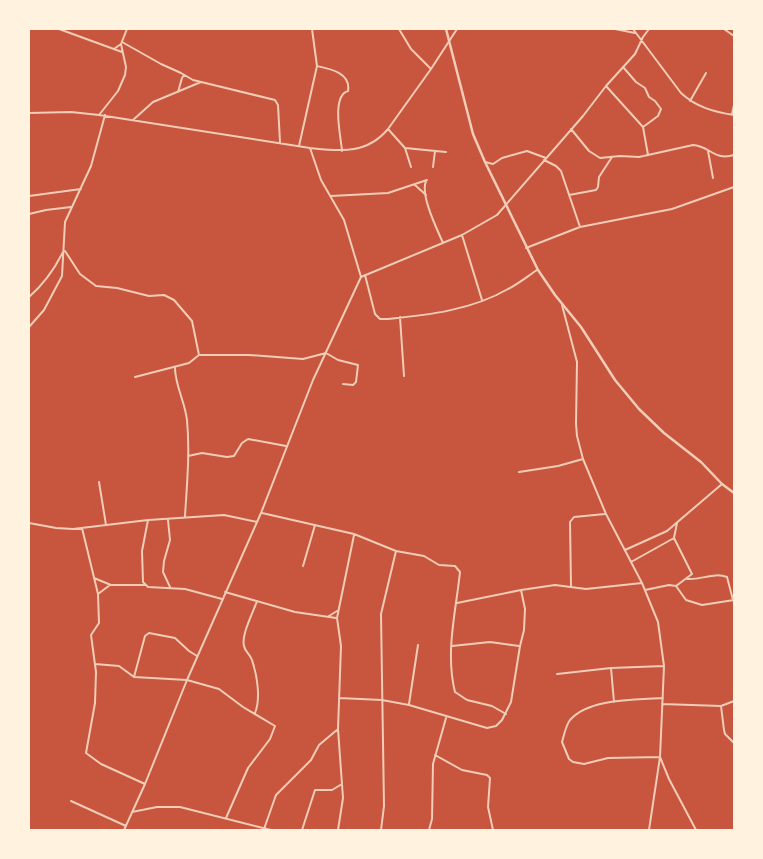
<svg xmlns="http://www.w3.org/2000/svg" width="763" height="859" viewBox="0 0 763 859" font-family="'Roboto Condensed',sans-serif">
<rect width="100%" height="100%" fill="#c8553d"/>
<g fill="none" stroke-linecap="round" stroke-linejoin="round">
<!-- minor -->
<path stroke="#f1ccb7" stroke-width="2" d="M59,29l63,23
M399,29l12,20 20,20
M615,29l20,4
M633,29l48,64c15,14 33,19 53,22
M724,29l10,7
M122,42l39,22 20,9 12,7 82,20 3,5 2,37
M114,49l7,-5
M317,66c14,3 34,7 31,25 -17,5 -7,46 -6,60
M623,67l13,15 9,6 4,9 6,4 6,8 -3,7 -15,11
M606,86l37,41 5,28
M178,92l4,-14 2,-3
M690,101l16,-28
M29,113l42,-1 28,3 211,33c30,3 56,7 78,-19l43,-60 26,-40
M732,114l2,-9
M99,115l19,-24 7,-16 1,-8 -5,-23 6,-15
M133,120l20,-18 48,-20
M388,129l17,19 6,19
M571,129l18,22 11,7 20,-2 19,1 54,-12c17,1 21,16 41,10
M299,146l18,-80 -5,-37
M310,148l11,32 23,40 17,57
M405,148l41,4
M708,151l5,27
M544,160l12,6 5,5 19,56
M485,162l8,2 9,-6 25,-7 19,7
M433,167l2,-16
M426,181c-6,14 11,48 17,62
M415,185l11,10
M569,195l27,-5 2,-3 1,-10 13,-20
M29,196l52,-7
M331,196l57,-3 39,-13
M29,214l17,-4 25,-3
M462,235l20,65
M526,248l54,-21 92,-18 62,-22
M65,251l15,23 16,12 21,2 32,8 15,-1 10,5 18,21 7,34
M365,275l10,39 5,5h8c40,-4 84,-9 120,-30 10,-5 20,-13 29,-19
M29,297c15,-13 25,-27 34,-45
M562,305l15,57 -1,62 1,12 6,23 23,55 36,69 16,39 6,44 -4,91 9,22 27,51
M400,317l4,59
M29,327l15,-17 18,-34 3,-54 26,-56 14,-51
M175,368c0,17 10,34 12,52 3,32 0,64 -2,96
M135,377l54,-14 10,-8h50l54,4 23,-6 12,7 20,5 -2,17 -3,3 -10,-1
M188,456l14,-3 25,4 7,-1 8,-13 6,-4 38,7
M519,472l39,-6 25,-7
M99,482l7,43
M262,513l92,21 42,17 28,5 15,9 16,1 5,6c-4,39 -15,81 -5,120l12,8 25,6 14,8
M148,520l-6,31 1,31 5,5 37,2 37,10
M168,520l2,20 -6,21 -1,11 7,15
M29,523l27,5 17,1 75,-9 76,-5 33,7
M82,528l16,66 1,29 -8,12 5,37 -1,31 -9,50 15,11 44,20
M625,550l42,-19 55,-47
M631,562l43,-24
M303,566l12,-41
M94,578l17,7h34
M687,579c15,1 27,-7 40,-2l6,23
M571,586l-1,-64 4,-5 31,-3
M676,586l10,14 16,5 32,-5
M645,590l24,-5 7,1 16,-12 -18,-36 3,-15
M225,592l70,20 41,6
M98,594l12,-9
M457,603l64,-13 34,-5 31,4 56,-6
M329,616l8,-5
M452,646l38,-4 29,4
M95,664l24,2 15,11 53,3 32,9 24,18 32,19 -5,13 -22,29 -22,50
M611,668l3,34
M557,674l54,-6 53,-2
M134,677l11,-41 4,-3 26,5 14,13 8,5
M339,698l43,2 27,5 78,23 9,-2 6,-6 9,-18 9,-56 4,-16 1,-21 -4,-19
M409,704l9,-59
M662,704l59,2 13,-5
M721,706l3,24 1,4 9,9
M255,713c6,-15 2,-38 -3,-53 -2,-6 -7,-8 -8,-14 -3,-11 9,-33 13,-45
M435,755l27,15 25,5 3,3 -2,29 5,23
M71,801l55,25
M132,812l25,-5h23l91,23
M264,829l12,-34 35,-35 8,-15 19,-16
M124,830l21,-46 42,-104 74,-167 52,-133 48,-103 101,-42 35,-20 86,-99 23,-30 29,-32 8,-17 6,-8
M302,830l13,-40h17l10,-6
M338,830l5,-32 -5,-69 3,-83 -4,-28 17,-83
M381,830l3,-24 -3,-192 15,-63
M429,830l3,-11 1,-55 13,-46
M649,830l11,-73 -52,1 -24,6 -11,-2 -4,-3 -7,-17c2,-7 4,-17 8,-22 19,-22 66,-20 93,-22"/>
<!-- tertiary -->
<path stroke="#f1ccb7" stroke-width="2.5" d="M446,29l27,105 12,28 53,108 17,25 26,32 34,53 24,29 25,24 37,29 21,22 12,9"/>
</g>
<!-- border -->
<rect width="763" height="859" fill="none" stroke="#fff3e0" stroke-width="60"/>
</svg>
